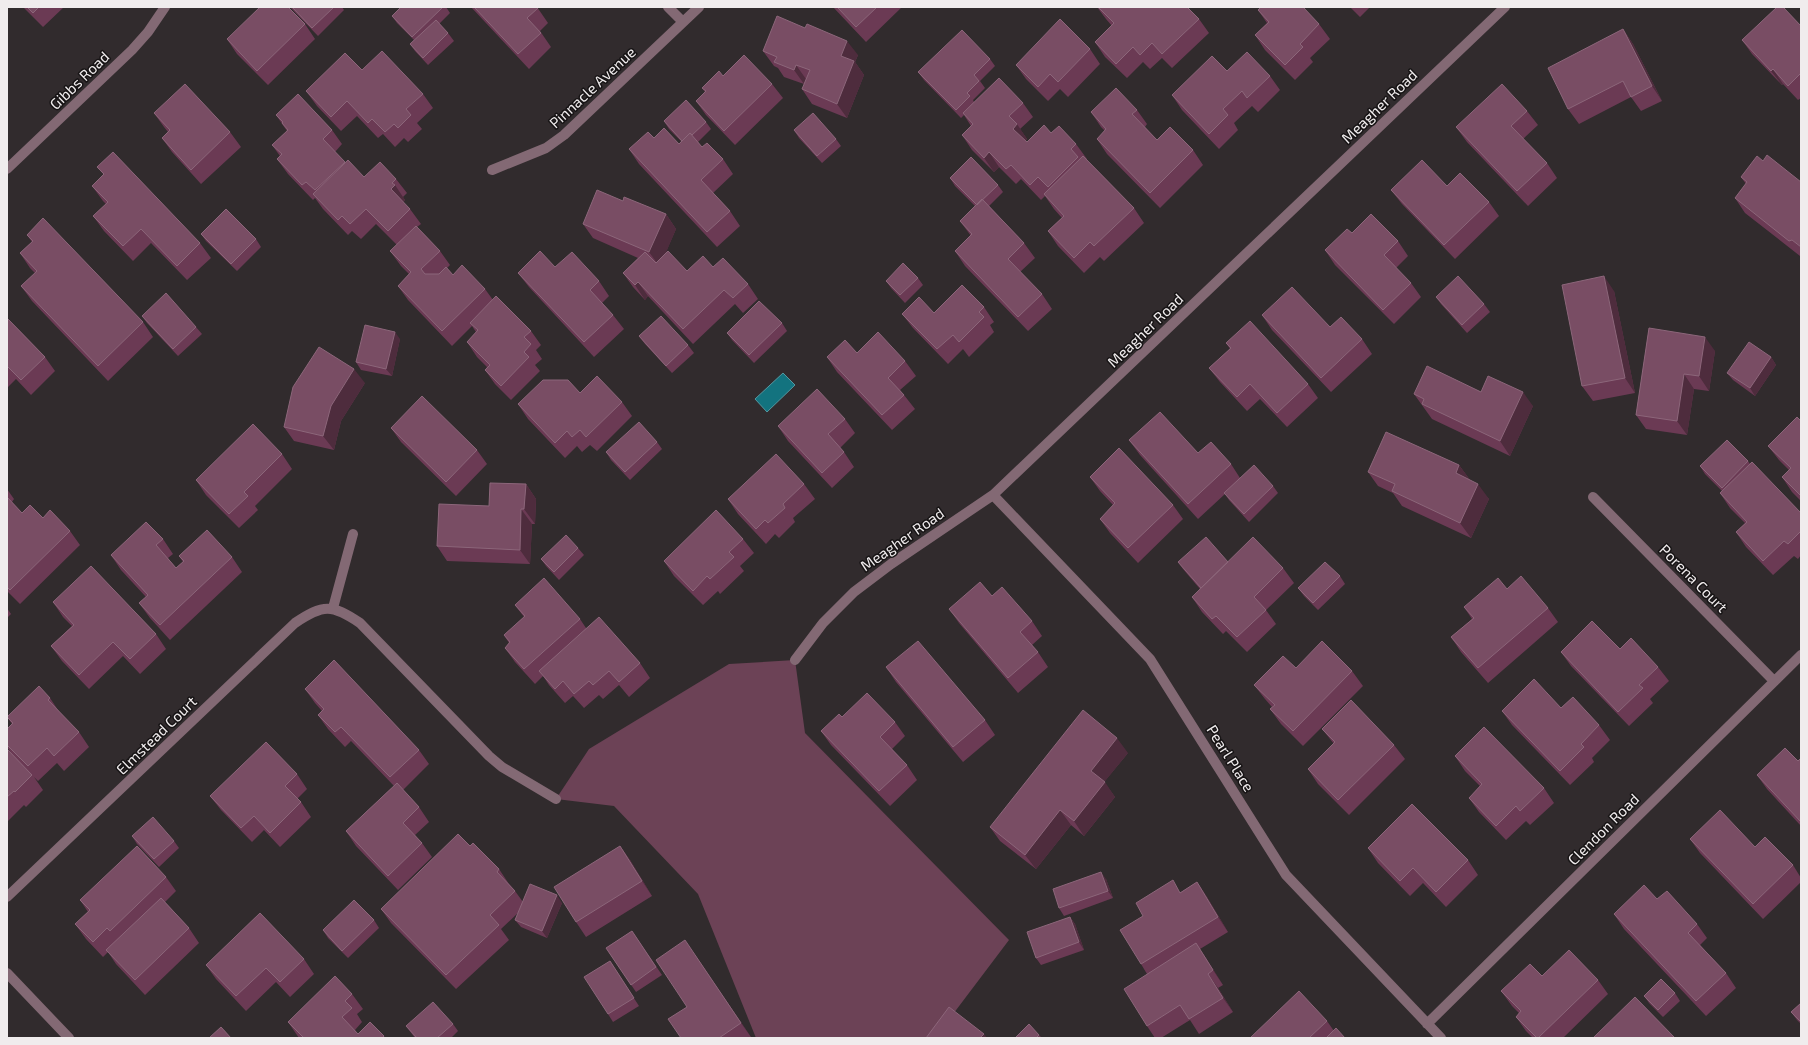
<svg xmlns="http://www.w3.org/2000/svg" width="1808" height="1045" viewBox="0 0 1808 1045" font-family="'Exo 2',sans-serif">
<rect width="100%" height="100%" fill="#312b2d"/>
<!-- green -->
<path fill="#6c4256" d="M795,660l10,73 204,207 -74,98h-179l-58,-144 -84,-88 -58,-7 33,-50 140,-85z"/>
<!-- water -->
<path fill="#13737f" stroke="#5597a0" d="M783,373l12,12 -28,27 -12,-13z"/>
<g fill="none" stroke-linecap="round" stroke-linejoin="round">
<!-- minor -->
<path stroke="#836974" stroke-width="10" d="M668,7l15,15
M7,169l125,-119 16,-18 17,-25
M492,170l54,-22 18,-13 135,-128
M993,495l157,164 136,216 155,163
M1593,497l181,184
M333,608l20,-74
M795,660l28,-37 31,-31 37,-28 102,-69 512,-488
M7,897l288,-274c28,-19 37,-19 65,0l129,133 13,11 54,32
M7,973l62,65
M1427,1024l374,-369"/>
</g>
<!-- wall -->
<path fill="#6b3a54" d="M23,7h41l-21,20z
M290,7h52l2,3 -26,26z
M401,7h45l4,6 -11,11 9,9 6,8 -26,24 -13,-14 -5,-7 4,-4 -17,-17 -5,-7z
M471,7h66l11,16 -8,8 11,16 -22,22z
M833,7h69l-36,35z
M1097,7h90l12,12 10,14 -37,35 -10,-10 -12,11 -7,-7 -16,16 -22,-21 -10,-15 17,-16 -6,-7z
M1350,7h20l-10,10z
M1258,10l61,14 11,15 -20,19 3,4 -18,18 -30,-30 -10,-15 12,-12z
M305,24l10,15 -47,46 -31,-31 -10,-15z
M1801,26v72l-3,2 -15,-16 -1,1 -30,-31 -10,-14z
M1623,29l10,15 29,57 -21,10 -10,-14 -52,27 -11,-15z
M1090,49l10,15 -32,33 -8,-8 -12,12 -22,-22 -10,-14z
M763,51l95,4 -3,7 9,13 -17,43 -35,-14 -10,-15 4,-9 -2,4 -20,-7 -6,-9 -4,-2z
M990,59l5,7 -15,15 5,7 -12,12 1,2 49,1 10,14 -13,12 7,10 -2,2 2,1 24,-9 25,11 11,15h-1l48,49 10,15 -40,38 -4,-4 -16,16 -26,-27 -10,-15 14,-13 -8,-9 -9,-13 -4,4 -20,-21 -5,5 -17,-17 -5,5 -22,-22 -10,-15 9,-9 -7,-11 -3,3 -37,-38 -6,-8z
M362,70l61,24 10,14 -16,15 5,6 -14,13 -4,-4 -9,9 -12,-13 -5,4 -21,-22 -16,15 -24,-25 -11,-15z
M1227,71l43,5 10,14 -22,22 -6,-6 -18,17 4,7 -19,19 -37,-39 -10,-15z
M723,76l49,8 11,14 -48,47 -29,-30 -10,-14 9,-9 -3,-4z
M1137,110l10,14 -2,3 12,13 36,10 10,15 -43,43 -53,-54 -10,-15 8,-8 -4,-4 -10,-15z
M1527,111l11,14 -15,14 24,24 10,15 -29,28 -61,-64 -11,-15z
M154,113l76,19 11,15 -40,37 -29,-32 -10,-14 6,-6 -4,-5z
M276,115l56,15 10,14 -7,8 10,11 19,14 32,2 11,14 -4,4 2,3 -2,2 7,7 11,15 -4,3 23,24 10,14 -3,3 6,7 32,14 8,11 38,31 10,14 -5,5 6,9 -7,6 5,6 -29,29 -16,-16 -10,-14 2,-3 -10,-10 -10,-15 9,-10 -4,-6 -20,20 -44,-46 -10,-14 11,-12 -8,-8 -11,-15 7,-6 -21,-21 -15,15 -9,-8 -4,4 -25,-26 -8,-11 -2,2 -25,-26 -11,-15 3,-3 -8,-11 15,-14z
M664,121l42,1 5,7 -13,13 4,5 21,12 10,15 -20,19 17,18 10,15 -23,21 -78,-83 -10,-15 25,-11 25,6 2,-3 -12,-12z
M794,130l42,9 5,7 -19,17 -23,-25z
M1763,161l38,21v73l-1,1 -55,-43 -10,-15 11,-14 -5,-7z
M97,167l103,76 11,15 -24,22 -36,-37 -18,18 -29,-30 -11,-15 13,-12 -3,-3 -11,-15 12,-11z
M950,178l48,7 5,7 -14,14 35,37 11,15 -15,14 22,22 10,15 -24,22 -63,-65 -10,-15 16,-15 -11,-15 15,-15 -20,-20z
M1391,190l98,12 10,14 -44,43 -53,-55z
M623,201l43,13 10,15 -11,25 22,17 26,-4 35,17 10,15 -15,14 -8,-9 -42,40 -45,-48 -3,4 -12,-13 -10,-14 15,-15 -45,-20 -10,-14z
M1352,233l46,8 10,15 -12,12 15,15 10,14 -27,27 -59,-59 -10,-15z
M201,234l55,5 5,8 -24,24 -31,-30z
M27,235l116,87 10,15 -45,44 -76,-80 -11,-15 14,-13 -5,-5 -10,-15 12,-11z
M555,267l44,14 10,15 -7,7 11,12 11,14 -30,28 -65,-70 -11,-14z
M918,278l5,7 -18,18 -14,-15 -5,-7z
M1614,291l21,102 -42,8 -11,-15z
M1436,297l48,7 6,8 -23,21 -26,-29z
M984,307l10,15 -4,3 4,7 -25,25 -6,-8 -15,15 -35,-36 -11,-14 32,-1z
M1262,315l100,24 10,15 -41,38 -59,-62z
M142,316l54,11 6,7 -24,22 -31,-33z
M7,318l38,39 10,14 -24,24 -15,-16 -9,9z
M782,323l5,8 -33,32 -22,-23 -5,-7z
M1649,328l66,23 -6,40 -15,-2 -7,46 -41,-6 -10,-14z
M639,336l49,9 6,8 -22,20 -27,-29z
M400,339l-8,37 -31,-6 -5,-8z
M1226,343l82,41 10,14 -31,29 -27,-28 -13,12 -27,-29 -11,-14 21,-19z
M857,353l48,8 11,15 -16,14 4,5 11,14 -23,21 -55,-58 -10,-15z
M1771,357l5,8 -21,31 -22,-16 -6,-7z
M365,383l-24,38 -7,29 -40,-9 -10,-14z
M1481,392l52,14 -23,50 -78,-37 -18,-25z
M580,393l42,9 10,14 -35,35 -7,-6 -8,7 -5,-6 -12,12 -37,-39 -10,-15z
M845,419l10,14 -15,15 4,4 10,15 -22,21 -44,-47 -10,-15z
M1801,421v80l-9,-9 -10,-15 7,-7 -10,-10 -11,-14z
M391,428l86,22 10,14 -31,32 -55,-54z
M1129,440l69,13 33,11 9,14 33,8 5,7 -29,29 -20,-22 -4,-6 -27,25 -58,-64z
M657,442l5,7 -32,31 -19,-20 -5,-8z
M282,454l10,15 -37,37 3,4 -19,18 -33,-33 -10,-15z
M1748,461l2,3 51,49v42l-3,4 -4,-3 -21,19 -27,-28 -10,-15 9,-9 -15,-15 -10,-15 2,-2 -17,-17 -5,-8z
M1459,465l11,15 19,19 -18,39 -69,-32 -9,-13 -15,-7 -10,-14z
M1090,477l83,28 10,14 -45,44 -28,-30 -10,-14 13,-14 -13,-14z
M526,484l10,15 -1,25h-3l-2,40 -83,-3 -10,-15 52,-40z
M804,484l11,15 -22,19 2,4 -16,16 -4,-4 -9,10 -28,-30 -10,-15z
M7,489l7,10 -2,3 10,11 21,5 27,13 10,14 -60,59 -13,-13z
M163,539l10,15 -5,4 8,10 7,-6 -4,-6 53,1 10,15 -72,68 -20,-22 -11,-15 7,-6 -25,-27 -10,-15z
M743,539l11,14 -14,13 4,5 -24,23 -2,-3 -15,14 -29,-29 -10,-15z
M578,548l6,7 -25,25 -13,-14 -5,-7z
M1178,562h50l55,6 11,15 -28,27 10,14 -29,28 -21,-21 -3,3 -21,-22 -10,-15 8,-8 -17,-20z
M1340,576l5,8 -27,26 -14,-14 -6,-8z
M1507,589l41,19 10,14 -70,61 -27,-31 -10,-15 21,-18 -8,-12z
M992,596l40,25 10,15 -10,9 6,7 10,15 -30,26 -59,-70 -10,-14z
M53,602l103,32 10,15 -26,25 -17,-18 -34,33 -27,-28 -11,-15 21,-20 -9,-9z
M515,605l65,14 6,9 54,35 10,15 -21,19 -10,-12 -16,14 -4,-4 -15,13 -11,-12 -8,7 -16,-18 -6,-9 -8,8 -20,-22 -10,-14 4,-5 -5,-8 20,-18z
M7,608l4,6 -4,4z
M1620,649l38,18 11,14 -19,18 3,4 -24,23 -58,-60 -10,-14z
M886,667l99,53 10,15 -32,27 -67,-80z
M1296,668l56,3 11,15 -60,60 -22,-22 -11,-15 2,-2 -7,-8 -11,-14z
M305,689l114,61 10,14 -26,26 16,17 10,15 -14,13 7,8 10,14 -34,33 -42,-44 -10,-15 48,-45 -43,-45 -6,6 -17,-18 -10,-14 4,-4 -7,-8z
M50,698l10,15 19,19 10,15 -25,24 -7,-8 -19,18 -4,-4 9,13 -17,17 -2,-2 -17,17v-73l4,4 -4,-6v-18l5,-5 -5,-7z
M1502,711l97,14 11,15 -18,18 2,4 -24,23 -58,-60z
M842,717l53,5 10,14 -13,13 15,16 10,15 -27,26 -59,-61 -10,-14z
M1322,729l72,16 11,14 -56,56 -31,-31 -10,-15 26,-25z
M1128,753l-24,29 11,15 -31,39 -13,-11 -35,44 -36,-28 -10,-14z
M1455,756l89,32 10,15 -24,22 -4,-4 -20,19 -27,-28 -10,-14 11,-12 -15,-15z
M1801,758v68l-34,-37 -10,-14 41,-14z
M297,774l10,15 -10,10 4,3 10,15 -31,30 -16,-17 -12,12 -31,-32 -11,-14z
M132,836l42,5 5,7 -20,19 -22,-23z
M1690,839l65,8 38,18 8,13v4l-38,37 -63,-66z
M470,846l29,23 10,15 6,7 8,11 39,1 -15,35 -26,-11 -6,-7 4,-8 -18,17 8,11 -53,49 -65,-66 -10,-14z
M620,846l10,14 22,36 -66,41 -10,-15z
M1368,848l100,12 10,15 -32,32 -23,-24 -13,13 -32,-33z
M166,877l10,14 -11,11 24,26 10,15 -54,52 -29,-31 -8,-12 -5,5 -17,-18 -11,-15 13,-12 -8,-12z
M1106,879l7,19 -49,18 -5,-8z
M1197,882l10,15 21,35 -28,17 23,36 -5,3 15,24 -34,22 -9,-14 -29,18h-6l-8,-12v-52l-6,-10 2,-48z
M1657,899l40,25 10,14 -7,7 26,28 10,15 -30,28 -82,-87 -10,-15z
M1070,917l5,7 9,26 -43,15 -5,-7z
M374,920l5,8 -31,30 -20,-20 -5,-8z
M632,931l30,44 -26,17 -30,-44z
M695,955l56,82 -1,1h-69l6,-31z
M304,959l10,15 -24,23 -14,-15 -30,29 -30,-32 -10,-14z
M610,961l29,45 -26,16 -5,-8z
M1542,976l56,4 10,14 -45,44h-30l-7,-7 -10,-14 3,-4 -7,-7 -11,-15z
M1675,993l5,8 -17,16 -14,-14 -5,-7z
M352,994l11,15 -6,5 5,8 -7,8 3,4 26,2 1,2h-86l-11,-16z
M1801,1003v21l-4,-4 -6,-8z
M1327,1021l7,10 11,7h-95z
M453,1024l5,7 -7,7h-36l-9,-12z
M1039,1035l3,3h-27z"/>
<!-- shaded-wall -->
<path fill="#4e2c3d" d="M1623,29l10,15 29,57 -10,-15z
M847,41l11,14 -3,7 9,13 -17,43 -10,-14 4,-48z
M796,65l10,14 -2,5 -10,-14z
M1773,69l10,15 -1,1 -11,-14z
M1017,124l10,15 -3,4 -11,-14z
M989,152l10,15 -5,5 -10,-14z
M395,185l10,15 -3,3 -11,-14z
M666,214l10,15 -16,38 -11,-15z
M1604,276l10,15 21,102 -10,-15z
M638,282l10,14 -3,4 -10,-15z
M395,332l5,7 -8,37 -6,-7z
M1705,337l10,14 -6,40 -10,-15z
M1771,357l5,8 -21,31 -5,-8z
M354,369l11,14 -24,38 -7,29 -11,-14 8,-30z
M1684,374l10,15 -7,46 -10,-14z
M1523,392l10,14 -23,50 -10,-15z
M1459,465l11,15 -14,-7z
M526,484l10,15 -1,25 -11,-15z
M1478,484l11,15 -18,39 -11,-15z
M521,509l11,15 -2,40 -10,-14z
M1117,738l11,15 -27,33 -10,-15z
M1105,782l10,15 -31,39 -10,-15z
M1060,810l11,15 -35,44 -11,-14z
M620,846l10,14 22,36 -10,-15z
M1101,872l5,7 7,19 -5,-7z
M1197,882l10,15 21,35 -10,-15z
M557,895l5,8 -15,35 -5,-7z
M1070,917l5,7 9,26 -5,-8z
M685,940l10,15 56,82 -10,-14z
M1196,943l10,15 17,27 -10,-15z
M1208,974l10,14 15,24 -10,-14z
M984,1034l3,4h-7z"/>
<!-- building -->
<path fill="#794d64" stroke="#8c667a" d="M27,7h12l-6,6z
M260,7h28l17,17 -48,47 -30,-32z
M292,7h42l-22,21z
M401,7h42l-31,30 -20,-21z
M474,7h63l1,1 -11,10 14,15 -23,21z
M837,7h40l-21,20z
M1098,7h89l12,12 -37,35 -10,-11 -12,12 -7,-8 -17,17 -21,-22 19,-19z
M1261,7h42l16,17 -19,20 3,3 -18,18 -30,-30 14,-13 -11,-12z
M1777,7h6l18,19v49l-1,-1 -12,12 -15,-17 -2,2 -29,-31z
M777,16l28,12 2,-4 40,17 -6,15 13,5 -17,43 -35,-15 8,-19 -14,-5 -2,5 -20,-8 3,-5 -14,-6z
M1060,19l30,30 -32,33 -8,-8 -12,13 -22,-22z
M436,20l12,13 -25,25 -13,-14z
M1623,29l29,57 -21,11 -8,-16 -55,28 -20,-41z
M962,30l28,29 -16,16 5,6 -12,12 3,3 -14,14 -38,-38z
M382,51l41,43 -17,15 5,6 -13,13 -4,-4 -9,8 -13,-13 -4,4 -21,-22 -16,16 -25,-26 39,-38 17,17z
M1247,52l23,24 -23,22 -5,-7 -19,18 5,6 -19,19 -37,-39 40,-39 15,15z
M744,55l28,29 -48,47 -28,-30 10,-10 -4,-3 17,-17 4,5z
M999,78l24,25 -14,13 8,8 -4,5 14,13 17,-17 7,8 8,-7 17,18 -5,5 7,8 -30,30 -10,-10 -8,8 -19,-20 -5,4 -17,-17 -5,6 -22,-23 11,-11 -10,-11z
M185,84l45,48 -39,38 -29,-32 8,-8 -16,-17z
M1502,84l25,27 -16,15 36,37 -30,28 -61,-64z
M1116,88l21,22 -5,4 25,26 13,-13 23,23 -43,43 -53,-54 9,-10 -15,-17z
M298,94l34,36 -9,9 22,23 -30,28 -9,-8 -4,3 -25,-26 5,-5 -10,-9 16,-15 -6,-7 1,-1 -7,-7z
M686,100l20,22 -14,13 -2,-2 -8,8 -18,-20z
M813,113l23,26 -19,17 -23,-26z
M664,128l15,16 11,-11 12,14 5,-4 16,16 -22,21 29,31 -23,21 -78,-83 19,-17 6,6z
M113,152l87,91 -23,23 -36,-37 -18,17 -30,-30 15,-14 -16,-16 12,-12 -7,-7z
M1767,155l34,27v65l-9,-7 -3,1 -54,-43 12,-16 -6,-5 16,-21 6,5z
M1083,156l51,52 -40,38 -4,-4 -16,16 -26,-27 16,-15 -20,-22z
M971,157l27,28 -21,20 -27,-27z
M348,160l16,17 16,-15 16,17 -4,4 3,2 -4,4 19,20 -22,22 -22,-22 -16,15 -8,-8 -4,4 -25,-26z
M1422,160l25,26 13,-13 29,29 -45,43 -53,-55z
M597,190l26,11 1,-4 42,17 -17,38 -66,-28z
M982,199l42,44 -16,16 34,35 -24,23 -63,-66 17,-17 -12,-13z
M226,209l30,30 -25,25 -30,-30z
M1371,214l27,27 -14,14 27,28 -28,27 -58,-60 22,-21 5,4z
M43,218l100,104 -45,44 -77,-80 16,-15 -17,-18 13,-12 -6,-6z
M416,226l24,25 -19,18 4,5h14l7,-7 7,8 9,-10 23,24 -43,42 -44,-45 13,-14 -21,-21z
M540,251l15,16 17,-15 27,29 -9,9 23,25 -29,27 -66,-69z
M668,251l19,20 16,-15 10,11 10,-9 25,26 -15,14 -9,-8 -41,39 -45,-47 -3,3 -12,-12 22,-21 11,11z
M903,263l15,15 -18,17 -14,-14z
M1458,276l26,28 -22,21 -26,-28z
M1604,276l21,102 -43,8 -20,-101z
M962,285l22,22 -5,5 5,5 -25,25 -6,-7 -16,14 -35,-35 17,-17 15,16z
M1292,287l38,40 11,-10 21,22 -41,39 -59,-63z
M166,293l30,34 -23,22 -31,-33z
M496,296l35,35 -7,6 7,7 -7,8 5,5 -28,29 -16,-16 5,-5 -23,-23 11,-12 -8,-7z
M759,301l23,22 -33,32 -22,-22z
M661,316l27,29 -22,21 -27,-30z
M7,318l38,39 -24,23 -14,-14z
M1250,321l58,63 -31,29 -27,-29 -13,13 -28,-29 22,-20 -5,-5z
M365,325l30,7 -9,37 -30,-7z
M1649,328l56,9 -6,39 -15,-2 -7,47 -41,-6z
M878,332l27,29 -17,17 16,17 -22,20 -55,-58 18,-17 12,13z
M1749,342l22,15 -21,31 -23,-15z
M319,347l35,22 -23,37 -8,30 -39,-9 9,-40z
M1427,366l54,26 7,-16 35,16 -23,49 -78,-37 2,-5 -10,-5z
M597,376l25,26 -36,35 -6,-7 -8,7 -5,-6 -12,12 -37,-39 25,-24h25l12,13z
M817,389l28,30 -17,15 16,18 -22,21 -44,-47z
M422,396l55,54 -31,32 -55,-54z
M1160,412l38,41 13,-11 20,22 -43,40 -59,-64z
M1797,417l4,4v75l-19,-19 9,-9 -23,-22z
M639,422l18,20 -32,30 -19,-20z
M253,424l29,30 -38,38 4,4 -19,18 -33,-34z
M1386,432l73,33 -3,8 22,11 -18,39 -68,-32 3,-7 -27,-12z
M1727,440l21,21 -26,27 -22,-22z
M1119,448l54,57 -45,43 -28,-29 15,-16 -25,-26z
M776,454l28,30 -21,20 2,4 -17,15 -3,-3 -9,9 -28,-30z
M1752,462l49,51v18l-13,13 -4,-3 -21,20 -27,-29 11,-10 -27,-29z
M1254,465l19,21 -29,28 -20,-21z
M490,483l36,1 -2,25h-3l-1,41 -83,-4 2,-42 50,2z
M7,497l15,16 8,-8 13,13 7,-8 20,21 -60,59 -3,-3z
M716,510l27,29 -14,13 5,5 -24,22 -3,-3 -14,15 -29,-30z
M146,522l17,17 -7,6 20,23 8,-7 -5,-5 28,-26 25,27 -72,68 -21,-22 9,-8 -37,-40z
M566,535l12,13 -24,24 -13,-13z
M1206,537l22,25 -27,26 -23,-26z
M1253,537l30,31 -29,29 12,13 -29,27 -21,-21 -4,3 -20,-22z
M1325,562l15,14 -27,27 -15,-15z
M91,566l65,68 -26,25 -17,-17 -34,33 -28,-29 23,-21 -21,-23z
M1521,576l27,32 -70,60 -27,-31 23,-19 -10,-11 34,-29 9,11z
M544,578l36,41 -56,50 -19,-21 5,-6 -6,-7 21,-19 -10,-11z
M980,582l12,14 10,-9 30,34 -12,11 18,20 -30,26 -59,-69z
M599,617l41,46 -21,19 -10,-11 -16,14 -4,-4 -15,13 -11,-13 -8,8 -16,-18z
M1592,621l28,28 11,-11 27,29 -19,18 4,3 -25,24 -57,-60z
M918,641l67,79 -32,27 -67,-80z
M1322,641l30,30 -59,60 -23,-22 5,-4 -21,-20 29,-29 13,12z
M334,660l85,90 -29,27 -49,-50 -6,5 -17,-17 6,-6 -19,-20z
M1534,679l27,29 12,-11 26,28 -18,19 3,3 -24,24 -58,-60z
M39,686l11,12 -2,2 31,32 -25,24 -7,-8 -19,18 -21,-21v-16l6,-6 -6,-6z
M867,693l28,29 -15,15 27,28 -28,26 -58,-60 18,-17 3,3z
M1351,700l43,45 -56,55 -30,-31 27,-27 -13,-13z
M1083,710l34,28 -26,33 14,11 -31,39 -14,-11 -35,45 -35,-28z
M1484,727l60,61 -24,23 -4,-5 -20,20 -27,-28 13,-14 -27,-28z
M266,742l31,32 -12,12 16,16 -31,31 -16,-17 -13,12 -31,-32z
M1785,748l13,13 3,-3v64l-44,-47z
M7,749l25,26 -17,17 -1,-1 -7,6z
M397,783l22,24 -16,16 19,20 -34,33 -42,-45z
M1412,804l56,56 -32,32 -23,-24 -13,13 -32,-33z
M1720,810l35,37 10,-10 28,28 -40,39 -63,-65z
M153,817l21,24 -20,18 -22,-23z
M458,834l12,12 3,-3 26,26 -2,3 18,19 -25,24 9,10 -53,50 -65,-66z
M137,846l29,31 -56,54 -3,-3 -14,14 -18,-18 15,-14 -10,-10z
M620,846l22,35 -66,41 -22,-35z
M1101,872l7,19 -49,17 -6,-19z
M1173,880l7,13 17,-11 21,35 -77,47 -21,-34 23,-14 -7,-13z
M530,884l27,11 -15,36 -27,-11z
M1644,885l13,14 10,-8 30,33 -9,9 38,40 -30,28 -82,-87z
M161,898l28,30 -54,52 -29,-30z
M354,900l20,20 -32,31 -19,-21z
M260,913l44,46 -24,23 -14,-14 -30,28 -30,-31z
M1070,917l9,25 -43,16 -9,-26z
M632,931l24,36 -25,18 -25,-37z
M685,940l56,83 -22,15h-38l-13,-19 19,-12 -31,-47z
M1196,943l17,27 -5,4 15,24 -34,21 -9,-14 -33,21 -23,-37z
M1569,950l29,30 -60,58h-1l-21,-21 5,-6 -20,-20 29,-27 12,12z
M610,961l24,37 -26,16 -24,-37z
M335,976l17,18 -7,7 7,7 -10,9 16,17 12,-12 14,14 -2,2h-78l-16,-16z
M1661,979l14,14 -17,17 -14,-14z
M1299,991l28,30 -18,17h-59z
M1635,997l40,41h-82z
M433,1002l20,22 -16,14h-20l-11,-12z
M1801,1003v19l-10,-10z
M949,1007l35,27 -4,4h-54z
M1029,1024l10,11 -3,3h-21z
M221,1027l10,11h-22z
M1336,1028l9,10h-19z"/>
<g text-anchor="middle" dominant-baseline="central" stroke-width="3" stroke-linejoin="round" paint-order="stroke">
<!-- street labels -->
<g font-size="15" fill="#f0eced" stroke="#171415">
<text transform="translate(79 80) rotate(-44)">Gibbs Road</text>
<text transform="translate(592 87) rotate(-43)">Pinnacle Avenue</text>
<text transform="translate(1379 106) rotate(-44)">Meagher Road</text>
<text transform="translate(1145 330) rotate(-44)">Meagher Road</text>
<text transform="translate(902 539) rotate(-35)">Meagher Road</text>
<text transform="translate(1694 578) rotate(45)">Porena Court</text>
<text transform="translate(156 735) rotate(-44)">Elmstead Court</text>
<text transform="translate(1231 758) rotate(58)">Pearl Place</text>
<text transform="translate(1603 829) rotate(-45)">Clendon Road</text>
</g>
</g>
<!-- border -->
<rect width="1808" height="1045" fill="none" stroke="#f0eced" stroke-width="16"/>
</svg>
